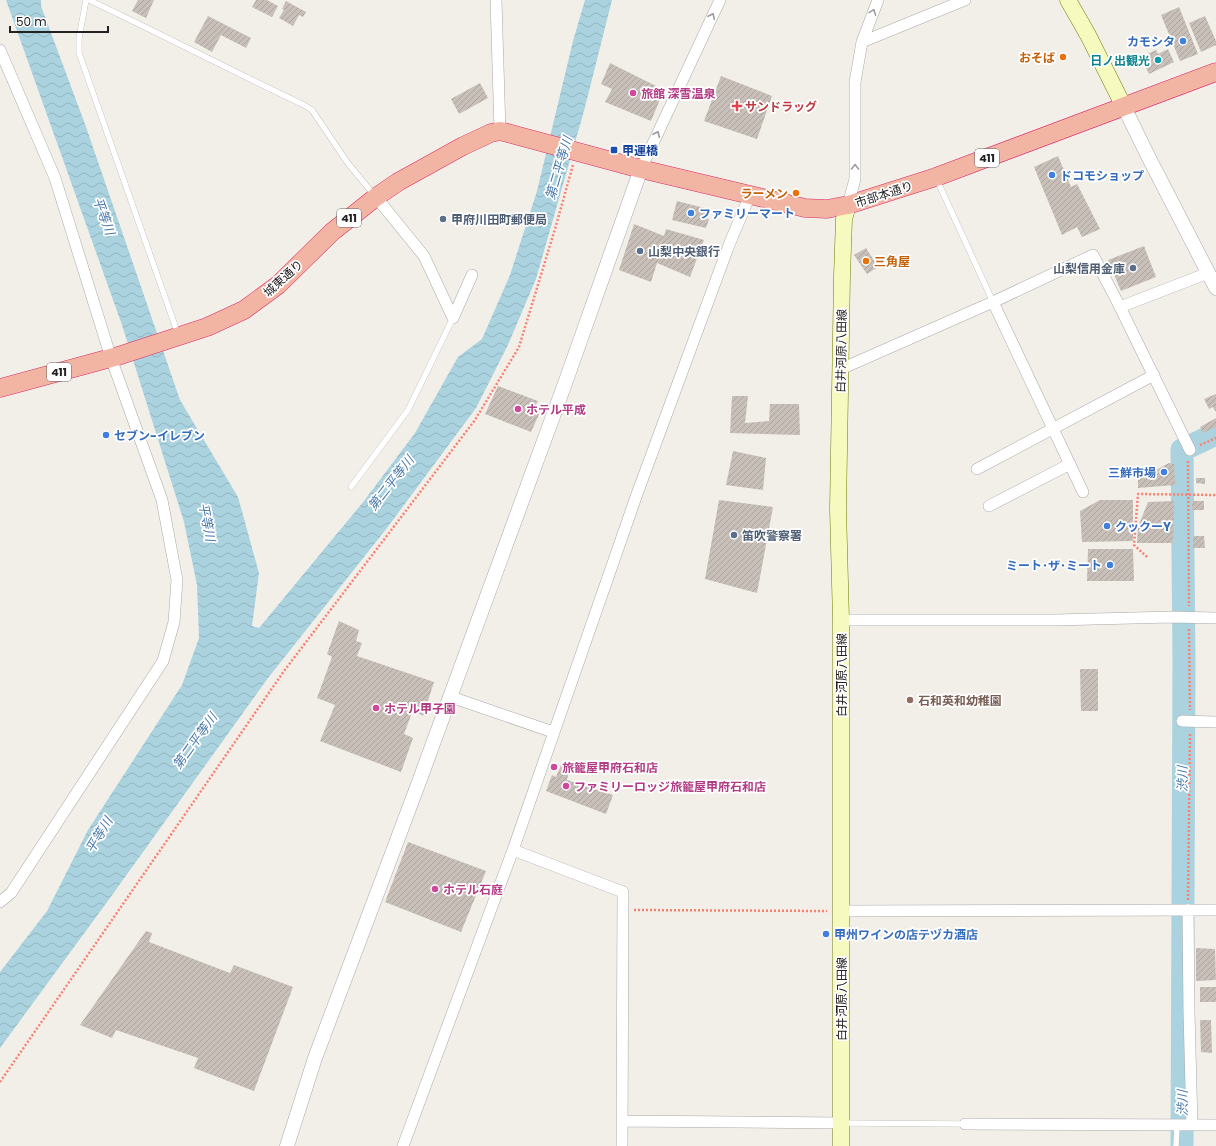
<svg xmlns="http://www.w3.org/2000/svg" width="1216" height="1146" viewBox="0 0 1216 1146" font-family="Poppins,'Noto Sans JP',sans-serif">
<defs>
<pattern id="water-waves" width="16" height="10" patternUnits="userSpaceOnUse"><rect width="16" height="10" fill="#aad3df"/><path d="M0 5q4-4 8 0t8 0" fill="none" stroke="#92b5bf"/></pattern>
<pattern id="building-hatch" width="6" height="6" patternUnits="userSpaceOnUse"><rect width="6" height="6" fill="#c7bfb8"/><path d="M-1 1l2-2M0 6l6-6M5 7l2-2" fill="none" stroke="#aba49e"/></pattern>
</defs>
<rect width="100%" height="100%" fill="#f2efe9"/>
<!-- water -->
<path fill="url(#water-waves)" d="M6,0h35v6l44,118 95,276 58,97 21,76 -7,53 7,2 105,-127 51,-68 43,-76 24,-18 28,-64 27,-84 36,-150 12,-41h27l-28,111 -48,168 -29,68 -31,61 -89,120 -119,150 -158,220 -110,150v-76l47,-61 41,-81 94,-145 17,-47 -2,-53 -13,-63 -62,-197z"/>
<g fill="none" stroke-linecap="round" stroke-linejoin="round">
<!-- river -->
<path stroke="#aad3df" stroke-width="23" d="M1182,1146l2,-485 -2,-211 34,-16"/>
</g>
<!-- building -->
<path fill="url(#building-hatch)" d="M138,0h16l-8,18 -14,-7z
M256,0h11l11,6 -6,11 -20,-10z
M286,1l20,11 -3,5 -4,-2 -6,11 -14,-8 5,-8 -2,-1z
M1179,7l19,47 -18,7 -19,-46z
M208,16l43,22 -5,10 -25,-13 -9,17 -18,-10z
M1205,16l11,25v4l-15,7 -12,-29z
M1168,49l6,13 -25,12 -8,-17 15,-7 2,4z
M610,63l54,27 -13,31 -46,-19 7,-13 -11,-5z
M721,76l51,20 -15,43 -53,-18z
M480,83l8,15 -29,16 -8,-15z
M1058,156l13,31 6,-3 23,45 -18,8 -5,-10 -15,8 -28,-68z
M677,201l31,8 -2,9 3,1 -3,9 -34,-8z
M634,224l30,12 2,-7 38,11 -14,37 -33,-14 -6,19 -32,-12z
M1144,246l12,31 -35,14 -13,-31z
M866,248l12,19 -11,7 -13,-19z
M498,386l40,15 -4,8 6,3 -9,20 -46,-18z
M1216,394v17h-1l-2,-4 -4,2 -5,-10z
M732,396h16l-3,27 24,-2 1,-17h29l1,31 -70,-2z
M1216,418v9l-13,6 -3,-6z
M733,451l33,7 -3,32 -37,-5z
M1169,463l5,1 1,21 -37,3v-8z
M1196,478h9v6l-9,-1z
M719,500l54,7 -16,86 -52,-14z
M1100,500h33v41l-51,1 -2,-31z
M1174,501l-1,42h-36l1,-16 10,-25z
M1192,501h12v9h-12z
M1193,536h11l1,12h-12z
M1088,549h45l1,32h-47z
M339,621l20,9 -3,11 6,2 -5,13 77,26 -11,34 -10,-6 -9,24 9,4 -12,34 -81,-31 15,-36 -18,-7 15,-41 -5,-3z
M1080,669h18v42h-17z
M562,763l8,3 -3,14 46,15 -7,19 -60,-23 6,-16 4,2z
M408,842l78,29 -25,61 -76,-30z
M146,931l6,2 -3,9 81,31 4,-8 59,22 -39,104 -60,-23 4,-10 -82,-28 -4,8 -32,-13z
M1196,948l19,1 1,31 -20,1z
M1200,987h16v15h-16z
M1200,1020h11l1,33 -11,-1z"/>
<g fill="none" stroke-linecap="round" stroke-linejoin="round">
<defs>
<path id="service" d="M86,0l-7,38v15l99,281
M89,0c72,34 143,71 215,105l8,5 35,52 27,33
M937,180l56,122
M351,487l57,-77 45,-92
M843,1123l122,1
M1176,1146l1,-20"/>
<path id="minor" d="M496,0l4,131
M862,42l103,-42
M0,50l55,128 56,180 51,142 15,80 -3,42 -11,39 -152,232 -11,9
M641,169l79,-169
M376,197l48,59 29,62
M848,205l7,-26v-97l7,-40 16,-42
M993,302l90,190
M1120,307l70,143
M453,318l19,-43
M841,369l152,-67 100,-47 27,52 88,-34
M977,469l177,-94
M989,506l81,-42
M841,620h214l117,-3 44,1
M451,697l102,35
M1182,721l34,1
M513,850l110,42 -1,254
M1188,910l1,102 3,113
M841,911l375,-1
M622,1121l219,2
M965,1124l251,1
M403,1146l110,-296 124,-356 92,-249 21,-50"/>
<path id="tertiary" d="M1124,107l24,49 68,132
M287,1146l28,-88 101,-268 147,-401 78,-220"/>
<path id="secondary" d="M1068,0l20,35 36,72
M841,1146v-526l-3,-111 4,-233 2,-57 4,-14"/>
<path id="trunk" d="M0,388l118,-32 89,-29 37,-17 34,-25 54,-53 44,-35 22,-15 65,-36 28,-13 9,-2 141,38 164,39 22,1 21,-4 88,-28 280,-105"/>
</defs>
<!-- service casing -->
<use href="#service" stroke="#a9a9a9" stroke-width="6"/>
<!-- minor casing -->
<use href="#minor" stroke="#a9a9a9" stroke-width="12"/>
<!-- tertiary casing -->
<use href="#tertiary" stroke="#a9a9a9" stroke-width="15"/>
<!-- secondary casing -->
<use href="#secondary" stroke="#707d05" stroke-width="17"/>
<!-- trunk casing -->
<use href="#trunk" stroke="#dc2a67" stroke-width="19"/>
<!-- path -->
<path stroke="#fa8072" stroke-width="2.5" stroke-dasharray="2 2" stroke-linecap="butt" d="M1200,445l16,-7
M1188,461l1,145
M1147,557l-13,-12 4,-51 78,1
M1189,629l1,81
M1188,900l2,-167
M634,910l193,1
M0,1082l284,-411 191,-251 44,-73 36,-118 18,-64"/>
<!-- service -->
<use href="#service" stroke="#fff" stroke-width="5.5"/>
<!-- minor -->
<use href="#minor" stroke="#fff" stroke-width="11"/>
<!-- tertiary -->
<use href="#tertiary" stroke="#fff" stroke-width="14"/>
<!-- secondary -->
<use href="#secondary" stroke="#f7fabf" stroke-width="16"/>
<!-- trunk -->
<use href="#trunk" stroke="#f2b4a3" stroke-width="18"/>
</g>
<!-- one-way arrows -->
<defs><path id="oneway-chevron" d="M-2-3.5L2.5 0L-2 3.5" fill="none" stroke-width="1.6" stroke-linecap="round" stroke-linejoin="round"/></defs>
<g stroke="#9c9c9c">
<use href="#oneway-chevron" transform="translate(873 12) rotate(-69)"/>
<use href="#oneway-chevron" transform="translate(712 16) rotate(-65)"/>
<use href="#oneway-chevron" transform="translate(657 134) rotate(-65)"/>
<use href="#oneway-chevron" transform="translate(855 167) rotate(-90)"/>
</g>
<!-- markers -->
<g fill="#3f7fe0" stroke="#fff" stroke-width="1.5">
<circle cx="1183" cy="41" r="4"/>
<circle cx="1052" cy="175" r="4"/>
<circle cx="691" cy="213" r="4"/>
<circle cx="106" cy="435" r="4"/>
<circle cx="1164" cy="472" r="4"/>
<circle cx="1107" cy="526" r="4"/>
<circle cx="1110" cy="565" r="4"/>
<circle cx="826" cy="934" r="4"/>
</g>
<g fill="#e8710a" stroke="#fff" stroke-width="1.5">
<circle cx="1063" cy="57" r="4"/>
<circle cx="796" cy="193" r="4"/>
<circle cx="866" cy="261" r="4"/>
</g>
<circle fill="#0f9aa8" stroke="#fff" stroke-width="1.5" cx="1158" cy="60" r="4"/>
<g fill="#d1479c" stroke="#fff" stroke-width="1.5">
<circle cx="633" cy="93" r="4"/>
<circle cx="518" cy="409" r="4"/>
<circle cx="376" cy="708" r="4"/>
<circle cx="554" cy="767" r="4"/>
<circle cx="566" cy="786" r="4"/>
<circle cx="435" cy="889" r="4"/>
</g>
<path fill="#e0444e" stroke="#fff" stroke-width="1.5" d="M735 100h4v4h4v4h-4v4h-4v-4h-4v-4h4z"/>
<rect fill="#1a4fb4" stroke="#fff" stroke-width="1.5" x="610" y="146" width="8" height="8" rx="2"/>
<g fill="#5c6f8a" stroke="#fff" stroke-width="1.5">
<circle cx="443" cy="219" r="4"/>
<circle cx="640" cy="251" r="4"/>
<circle cx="1133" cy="268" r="4"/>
<circle cx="734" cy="535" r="4"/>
</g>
<circle fill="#8d6e63" stroke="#fff" stroke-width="1.5" cx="910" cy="700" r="4"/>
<g text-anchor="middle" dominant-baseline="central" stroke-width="3.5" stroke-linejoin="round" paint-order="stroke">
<!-- shield labels -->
<g fill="#fff" stroke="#646464" stroke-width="1">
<rect x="975" y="149" width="24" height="18" rx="3"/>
<rect x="337" y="209" width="24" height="18" rx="3"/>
<rect x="47" y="363" width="24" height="18" rx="3"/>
</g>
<g font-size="11" font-weight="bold" fill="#222">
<text x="987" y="158">411</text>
<text x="349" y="218">411</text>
<text x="59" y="372">411</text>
</g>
<!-- shop labels -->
<g font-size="12" font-weight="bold" fill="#366cbe" stroke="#fff" text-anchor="start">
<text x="1175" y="41" text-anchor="end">カモシタ</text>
<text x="1060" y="175">ドコモショップ</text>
<text x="699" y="213">ファミリーマート</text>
<text x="114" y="435">セブン-イレブン</text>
<text x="1156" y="472" text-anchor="end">三鮮市場</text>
<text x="1115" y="526">クックーY</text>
<text x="1102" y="565" text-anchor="end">ミート･ザ･ミート</text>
<text x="834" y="934">甲州ワインの店テヅカ酒店</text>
</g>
<!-- food labels -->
<g font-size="12" font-weight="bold" fill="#c56008" stroke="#fff" text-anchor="end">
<text x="1055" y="57">おそば</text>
<text x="788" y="193">ラーメン</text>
<text x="874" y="261" text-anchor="start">三角屋</text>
</g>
<!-- culture labels -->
<g font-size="12" font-weight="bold" fill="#0d838f" stroke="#fff" text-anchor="end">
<text x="1150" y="60">日ノ出観光</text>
</g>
<!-- hotel labels -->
<g font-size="12" font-weight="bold" fill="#b23c85" stroke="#fff" text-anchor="start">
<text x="641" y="93">旅館 深雪温泉</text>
<text x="526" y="409">ホテル平成</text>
<text x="384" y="708">ホテル甲子園</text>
<text x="562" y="767">旅籠屋甲府石和店</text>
<text x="574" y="786">ファミリーロッジ旅籠屋甲府石和店</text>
<text x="443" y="889">ホテル石庭</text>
</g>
<!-- health labels -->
<g font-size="12" font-weight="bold" fill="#be3a42" stroke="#fff" text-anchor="start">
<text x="745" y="106">サンドラッグ</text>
</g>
<!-- transit labels -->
<g font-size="12" font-weight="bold" fill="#164399" stroke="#fff" text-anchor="start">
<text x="622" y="150">甲運橋</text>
</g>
<!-- street labels -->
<g font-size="12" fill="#222" stroke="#fff">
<text transform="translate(884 194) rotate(-18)">市部本通り</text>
<text transform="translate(283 278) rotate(-42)">城東通り</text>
<text transform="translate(841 351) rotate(-89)">白井河原八田線</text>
<text transform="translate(841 675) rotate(-90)">白井河原八田線</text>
<text transform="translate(841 999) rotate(-90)">白井河原八田線</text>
</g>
<!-- service labels -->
<g font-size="12" font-weight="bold" fill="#4e5e75" stroke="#fff" text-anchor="start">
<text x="451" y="219">甲府川田町郵便局</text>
<text x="648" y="251">山梨中央銀行</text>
<text x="1125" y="268" text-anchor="end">山梨信用金庫</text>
<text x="742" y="535">笛吹警察署</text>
</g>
<!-- education labels -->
<g font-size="12" font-weight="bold" fill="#785e54" stroke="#fff" text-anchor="start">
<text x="918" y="700">石和英和幼稚園</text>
</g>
<!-- water labels -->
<g font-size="13" font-style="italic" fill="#4a7aab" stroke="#fff">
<text transform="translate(559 168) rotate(-74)">第二平等川</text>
<text transform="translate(104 216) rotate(70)">平等川</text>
<text transform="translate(391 483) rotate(-52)">第二平等川</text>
<text transform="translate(207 522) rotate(79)">平等川</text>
<text transform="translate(195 741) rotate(-54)">第二平等川</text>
<text transform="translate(1182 779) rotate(-90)">渋川</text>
<text transform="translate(99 835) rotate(-59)">平等川</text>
<text transform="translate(1182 1103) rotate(-90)">渋川</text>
</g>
</g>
<!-- scale -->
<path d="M10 26v6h98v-6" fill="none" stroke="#222222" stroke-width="2"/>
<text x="16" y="26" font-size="12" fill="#222222" stroke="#ffffff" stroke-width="3" paint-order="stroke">50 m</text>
</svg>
